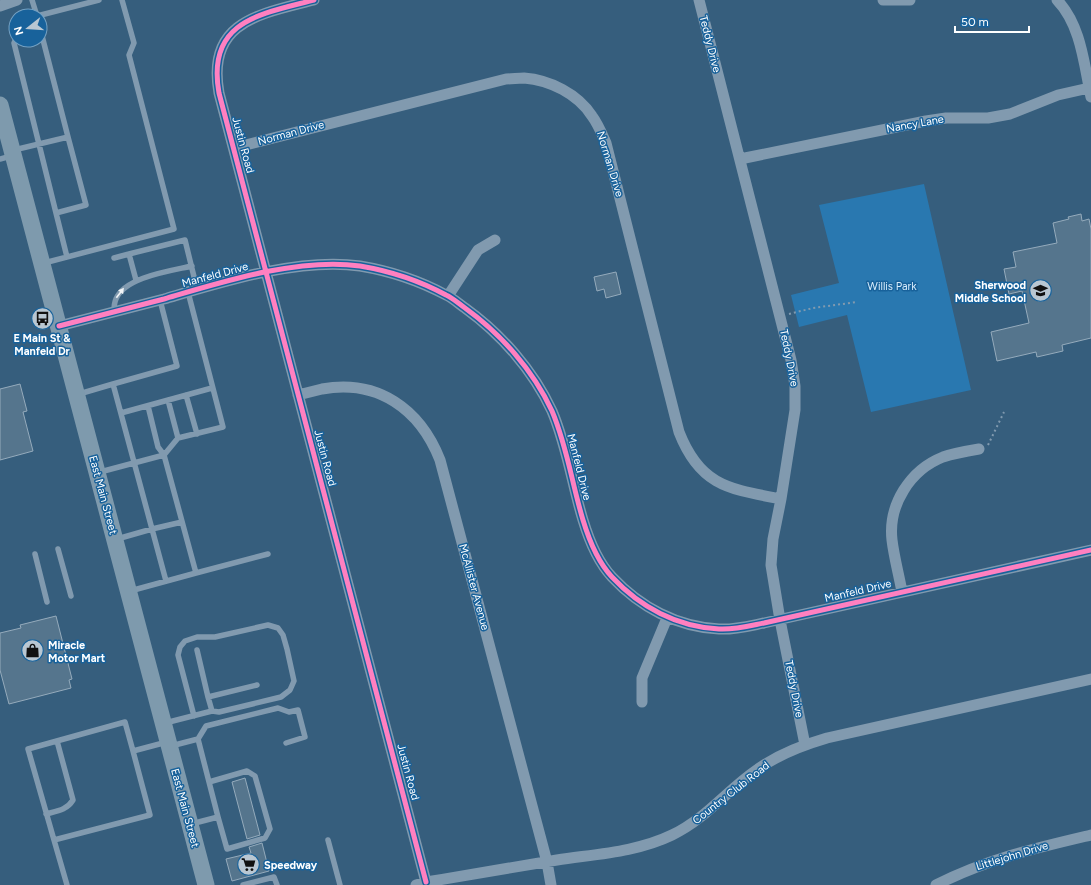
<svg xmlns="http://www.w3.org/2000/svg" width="1091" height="885" viewBox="0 0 1091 885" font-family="Figtree,sans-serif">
<rect width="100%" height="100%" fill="#365e7d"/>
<!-- green -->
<path fill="#2978b0" d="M924,184l47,206 -100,22 -24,-97 -48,12 -8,-32 48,-12 -20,-78z"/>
<!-- building -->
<path fill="#55758d" stroke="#95abbc" d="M1081,214l1,7 7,-2 2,10v109l-29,7 1,6 -26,6 -1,-5 -39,9 -6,-29 38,-9 -7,-32 -13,3 -5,-25 12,-2 -3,-15 44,-9 -4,-20 16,-4 -1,-2z
M616,272l5,22 -15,4 -2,-9 -7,2 -3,-14z
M20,384l7,27 -4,1 10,39 -33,9v-71z
M56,616l16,63 -3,1 2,8 -62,16 -9,-34v-37l21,-5 -1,-3z
M245,778l15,57 -13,4 -15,-57z
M262,843l7,28 -37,10 -6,-22 25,-6 -2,-6z"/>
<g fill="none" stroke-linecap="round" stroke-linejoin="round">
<!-- path -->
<path stroke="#819aaf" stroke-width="2" stroke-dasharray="2 3" stroke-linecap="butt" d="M789,314l24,-6 44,-6
M988,445l16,-33"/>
<!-- service -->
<path stroke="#819aaf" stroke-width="5.5" d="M32,0l5,16
M37,16l62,-16
M16,39l-2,4 42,170 30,-8 -18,-68
M14,150l54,-13 -28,-109
M0,159l11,-3
M56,213l11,44
M114,258l15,-4
M44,263l130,-34 -45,-174 5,-12 -12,-43
M136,280l-7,-26 56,-14 12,49
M114,312c0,-4 0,-9 2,-13 9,-22 54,-28 76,-33
M113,384l64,-18 -17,-66
M79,394l34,-10 39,145 -35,10
M186,395l11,39
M168,400l10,38
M148,406l10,41 6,8 14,-17 45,-11 -35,-135
M121,413l91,-25
M100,472l64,-17 32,118 -66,18
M58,549l13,47
M35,554l12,48
M196,573l72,-19
M166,581l-14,-52 30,-7
M197,650l11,47
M194,716l-16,-61 2,-8 5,-6 12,-4h18l53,-12 10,3 5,7 4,14 7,32 -4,9 -9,7 -62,15 -7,-1
M165,723l47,-12 -4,-14 49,-12
M198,739l8,-13 72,-18 11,4 9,-2 7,27 -19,6
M171,746l27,-7 20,78 -27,7
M209,782l38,-11 8,5 15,53 -5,9 -38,11 -9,-32
M46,814c11,-3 21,-4 27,-14l-16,-59
M54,840l-26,-91 97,-27 8,29
M328,840l12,45
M67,885l-13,-45 96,-25 -17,-64 34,-9
M243,885l31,-8 3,8"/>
<!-- minor -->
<path stroke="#819aaf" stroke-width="11" d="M314,0c-54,14 -108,21 -95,93l207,789
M699,0l92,360 4,26v24l-14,89 -8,40 -2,26 9,55 25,125
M883,0h27
M1057,0c24,25 27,64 34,97
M0,6l17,-6
M234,148l272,-69c6,0 12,-1 18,-1 26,2 54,16 68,38 6,8 10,18 14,27l73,289c21,54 50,57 102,67
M740,159l186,-38 20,-3h42l22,-4 48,-19 31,-7
M448,296l30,-46 17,-10
M59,326c35,-9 70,-18 105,-27 58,-17 136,-42 196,-33 30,5 60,15 86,29 7,3 13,9 19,13 36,26 68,62 87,103 15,35 20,73 31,109 6,20 15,42 29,57 28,30 65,50 107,52 15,1 30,-3 45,-6l327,-73
M298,395c8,-2 16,-4 24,-6 56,-10 98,20 118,71l107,402 4,23
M902,592c-3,-17 -8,-35 -10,-52 -4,-35 18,-70 51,-83 12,-4 24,-6 36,-8
M642,702v-24l25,-60
M416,885l10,-3c44,-7 88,-15 131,-22 39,-6 80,-8 115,-25 35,-17 55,-45 86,-66 21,-15 45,-24 69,-31l264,-59
M936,885c51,-26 100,-37 155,-50"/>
<!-- primary -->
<path stroke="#7e9aad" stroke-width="17" d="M0,105l206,780"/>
<defs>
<path id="cycleway" d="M314,0c-54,14 -108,21 -95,93l207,789
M59,326c35,-9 70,-18 105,-27 58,-17 136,-42 196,-33 30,5 60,15 86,29 7,3 13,9 19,13 36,26 68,62 87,103 15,35 20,73 31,109 6,20 15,42 29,57 28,30 65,50 107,52 15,1 30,-3 45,-6l327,-73"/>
</defs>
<!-- cycleway casing -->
<use href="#cycleway" stroke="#18629b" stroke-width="8"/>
<!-- cycleway -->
<use href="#cycleway" stroke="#ff80c0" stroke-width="5"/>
</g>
<!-- one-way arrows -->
<defs><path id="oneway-solid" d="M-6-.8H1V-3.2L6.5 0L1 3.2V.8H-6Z"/></defs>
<use fill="#f2f5f7" href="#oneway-solid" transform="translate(120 293) rotate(-53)"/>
<!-- icons -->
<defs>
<symbol id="school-disc" viewBox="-11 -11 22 22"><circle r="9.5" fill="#b9c7d2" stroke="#18629b"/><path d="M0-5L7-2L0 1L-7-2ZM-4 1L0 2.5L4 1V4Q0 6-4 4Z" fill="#111"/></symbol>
<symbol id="bus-disc" viewBox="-11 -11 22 22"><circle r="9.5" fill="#b9c7d2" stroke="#18629b"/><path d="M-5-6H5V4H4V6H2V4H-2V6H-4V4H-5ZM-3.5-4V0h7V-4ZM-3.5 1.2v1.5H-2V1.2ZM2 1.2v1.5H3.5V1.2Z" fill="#111"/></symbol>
<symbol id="shop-disc" viewBox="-11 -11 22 22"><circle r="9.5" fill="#b9c7d2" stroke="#18629b"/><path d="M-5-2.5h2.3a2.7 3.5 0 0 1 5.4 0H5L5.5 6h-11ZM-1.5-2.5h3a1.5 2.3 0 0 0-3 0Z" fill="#111"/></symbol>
<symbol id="supermarket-disc" viewBox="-11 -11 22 22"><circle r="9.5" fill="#b9c7d2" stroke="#18629b"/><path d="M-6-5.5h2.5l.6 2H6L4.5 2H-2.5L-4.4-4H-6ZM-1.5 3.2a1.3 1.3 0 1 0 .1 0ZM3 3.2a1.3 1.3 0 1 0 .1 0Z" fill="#111"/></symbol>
</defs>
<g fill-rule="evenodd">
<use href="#school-disc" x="1028" y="278" width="25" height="25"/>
<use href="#bus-disc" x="30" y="306" width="25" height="25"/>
<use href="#shop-disc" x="20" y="638" width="25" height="25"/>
<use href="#supermarket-disc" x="236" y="852" width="25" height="25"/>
</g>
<g text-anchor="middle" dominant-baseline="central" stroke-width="3" stroke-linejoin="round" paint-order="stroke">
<!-- street labels -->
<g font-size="11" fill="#fff" stroke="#18629b">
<text transform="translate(710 44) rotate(76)">Teddy Drive</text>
<text transform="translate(915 124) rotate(-10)">Nancy Lane</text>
<text transform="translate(291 133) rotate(-15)">Norman Drive</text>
<text transform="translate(243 145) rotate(75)">Justin Road</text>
<text transform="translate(610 164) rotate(73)">Norman Drive</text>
<text transform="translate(215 275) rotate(-15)">Manfeld Drive</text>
<text transform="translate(789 358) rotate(79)">Teddy Drive</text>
<text transform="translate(325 458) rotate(75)">Justin Road</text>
<text transform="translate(579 467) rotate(76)">Manfeld Drive</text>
<text transform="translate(103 495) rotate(75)">East Main Street</text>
<text transform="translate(474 587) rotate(75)">McAllister Avenue</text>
<text transform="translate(858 591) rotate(-13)">Manfeld Drive</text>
<text transform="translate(794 689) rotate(79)">Teddy Drive</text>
<text transform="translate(408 772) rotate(75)">Justin Road</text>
<text transform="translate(731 793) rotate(-38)">Country Club Road</text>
<text transform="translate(185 808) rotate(75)">East Main Street</text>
<text transform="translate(1012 856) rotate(-17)">Littlejohn Drive</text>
</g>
<!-- poi labels -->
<g font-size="11" font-weight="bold" fill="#fff" stroke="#18629b" text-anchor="start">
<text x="1026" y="285" text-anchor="end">Sherwood<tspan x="1026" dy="13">Middle School</tspan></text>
<text x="42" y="338" text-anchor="middle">E Main St &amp;<tspan x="42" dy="13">Manfeld Dr</tspan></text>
<text x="48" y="645">Miracle<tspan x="48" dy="13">Motor Mart</tspan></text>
<text x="264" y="865">Speedway</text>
</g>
<!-- park labels -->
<g font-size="11" fill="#d6ecfc" stroke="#18629b">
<text x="892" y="286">Willis Park</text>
</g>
</g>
<!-- north arrow -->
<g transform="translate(28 28) rotate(253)"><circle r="19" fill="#18629b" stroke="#74a1c3"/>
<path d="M0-3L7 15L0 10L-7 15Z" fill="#b9c7d2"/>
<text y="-6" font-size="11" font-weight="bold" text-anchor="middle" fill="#ffffff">N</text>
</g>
<!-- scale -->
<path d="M955 26v6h74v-6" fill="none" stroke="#ffffff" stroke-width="2"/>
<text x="961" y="26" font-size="12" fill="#ffffff" stroke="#18629b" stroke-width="3" paint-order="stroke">50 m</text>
</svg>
